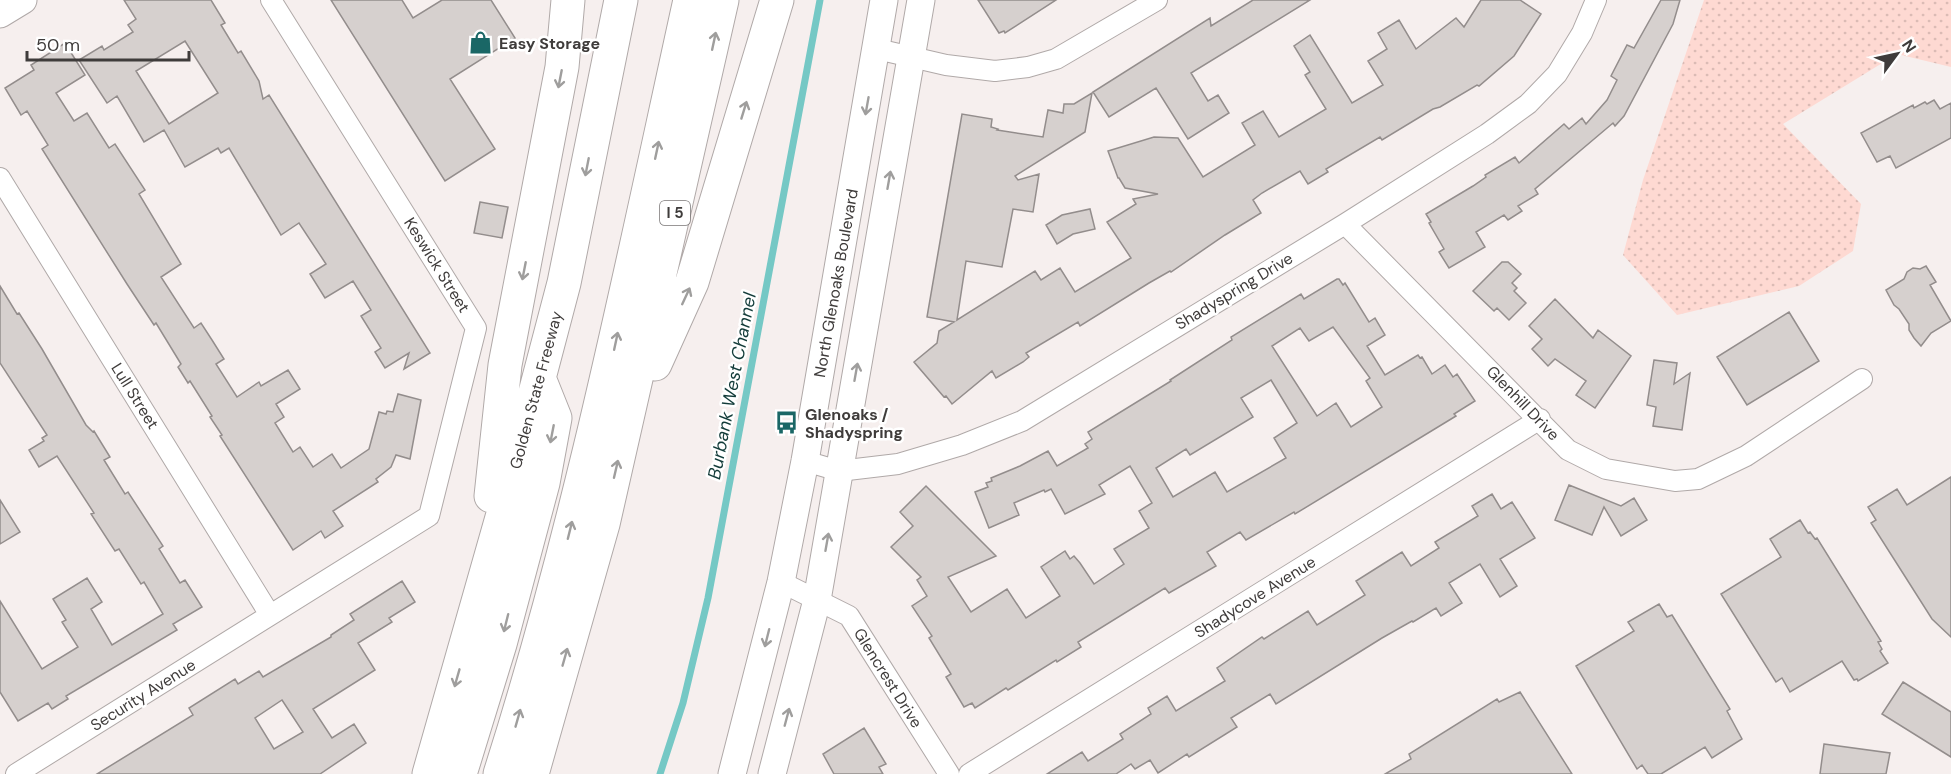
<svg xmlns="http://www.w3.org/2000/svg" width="1951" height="774" viewBox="0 0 1951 774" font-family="'DM Sans',sans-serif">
<defs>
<pattern id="grass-dots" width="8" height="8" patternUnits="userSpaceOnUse" patternTransform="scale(1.5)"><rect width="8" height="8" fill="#fed9d2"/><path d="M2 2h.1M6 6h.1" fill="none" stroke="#dbbbb5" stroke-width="1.8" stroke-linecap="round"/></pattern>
</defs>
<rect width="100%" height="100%" fill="#f6efee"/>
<!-- grass -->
<path fill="url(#grass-dots)" d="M1704,0h247v67l-54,-13 -114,70 78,80 -8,47 -54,35 -122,29 -54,-60 20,-75z"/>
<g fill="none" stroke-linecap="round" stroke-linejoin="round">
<!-- stream -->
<path stroke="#75c8c5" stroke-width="7" d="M660,774l23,-71 25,-105 112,-598"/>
</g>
<!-- building -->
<path fill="#d6d0ce" stroke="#938d8c" stroke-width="1.5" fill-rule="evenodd" d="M124,0h87l14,23 -4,2 17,28 3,-2 18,30 4,18 6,-4 161,258 -26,16 5,-16 -24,15 -10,-16 6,-4 -20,-32 10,-6 -18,-29 -28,17 -15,-24 16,-10 -27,-41 -18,12 -52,-87 -8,5 -3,-5 -33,19 -21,-37 -20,12 -27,-46 -10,7 -28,-43 23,-14 2,4 29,-18 -5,-7 8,-6zM185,41l33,52 -49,31 -33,-53z
M331,0h71l11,18 29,-18h49l24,38 -65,41 45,70 -50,32z
M978,0h78l-51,33 -1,-2 -5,2z
M1253,0h57l-119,73 17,28 10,-6 11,18 -41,26 -32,-51 -47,29 -16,-25 117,-74 1,8z
M1481,0h39l21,14 -27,42 -35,30 -2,-1 -37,22 -7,2 -51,31 -2,-3 -54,32 2,3 -20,12 -8,-13 -38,22 -9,7 8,13 -36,22 -54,37 -1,-1 -21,12 -69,43 -2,-4 -52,31 3,4 -6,5 -27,16 -4,-7 -40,33 -6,-8 -2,1 -30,-35 23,-19 2,-12 15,-9 -27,-5 35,-203 30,5 -1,8 7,2 -1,1 46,7 5,-27 15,3 1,-9h10l18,-11 -7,39 -70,44 3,4 21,-6 -6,38 -20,-3 -11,58 -36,-6 -9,59 78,-49 6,9 19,-12 15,24 56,-34 -24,-36 29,-18 -3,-5 25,-5 -33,-6 -6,-10h-1l-10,-27 46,-14 24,1 25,39 52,-32 -13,-22 21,-12 16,26 47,-28 -21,-34 5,-3 -16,-26 16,-11 42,68 31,-18 -15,-24 19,-12 -9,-16 21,-13 17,29 40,-31 8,9z
M1661,0h19l-7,24 -49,92 -9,10 -2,-3 -78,66 3,5 -20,12 4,5 -14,9 -4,-5 -28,17 9,15 -36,21 -10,-16 5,-3 -15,-26 2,-1 -5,-8 47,-28 13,-9 -1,-2 30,-18 4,6 45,-39 5,5 13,-11 4,6 21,-24 10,-20 -6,-4 16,-31 7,3z
M65,43l20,32 -29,18 18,28 13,-8 22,35 6,-4 30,46 -6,4 42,70 -20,13 33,51 7,-5 11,17 12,19 -8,5 21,33 22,-15 2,4 27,-16 12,19 -24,15 8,13 -9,6 18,29 7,-5 13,20 19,-13 9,14 28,-19 10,-37 7,2 1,-3 6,1 5,-18 23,6 -11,59 -14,-4 -5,12 -15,12 2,3 -45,29 10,15 -18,12 -4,-7 -28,19 -73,-114 2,-1 -12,-18 2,-1 -22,-35 -2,2 -10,-16 3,-3 -25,-41 -2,2 -27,-41 -85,-135 6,-4 -21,-34 -6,4 -16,-27 29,-18 -3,-5z
M1934,100l6,9 11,-6v35l-55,30 -6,-12 -13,6 -16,-29 52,-28 1,3 11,-6 2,2z
M480,202l28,5 -6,31 -28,-5z
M1090,209l5,20 -22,5 -16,10 -11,-19 16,-10z
M1502,262h6l13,12 -9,9 5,5 -3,3 12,12 -17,17 -12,-12 -3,3 -21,-20z
M1926,266l10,16 -6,3 21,36 -20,12 -10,13 -7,-8 -5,-8v-6l-10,-15 -5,-4 -8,-15 18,-11 3,-7 6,-4 7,1z
M1337,279h2l4,6 2,-2 24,39 6,-4 10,17 -18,11 18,29 33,-20 2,3 2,-1 10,17 13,-9 8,12 4,-3 18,27 -21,13 2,2 -161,98 -1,-2 -48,28 -6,-8 -33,20 9,14 -47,27 -4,-5 -87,54 3,5 -24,15 -1,-2 -48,30 -2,-2 -31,20 -3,-5 -8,4 -18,-30 5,-3 -22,-36 3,-2 -20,-30 15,-10 -10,-16 4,-3 -30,-30 22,-21 -13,-14 26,-26 70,70 -48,21 23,35 36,-23 19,29 34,-22 -19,-29 24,-16 5,8 4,-3 6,7 14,21 30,-20 -10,-15 35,-21 -10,-17 13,-8 -22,-37 -31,19 6,9 -40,20 -14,-25 -6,3 -1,-2 -30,13 5,12 -30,13 -14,-36 13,-5 -2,-4 6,-2 -1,-3 29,-12 28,-15 9,15 31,-18 -3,-4 7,-5 -4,-7 83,-51 -1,-1 62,-40 -1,-3 70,-43 3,5zM1333,327l37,51 -4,3 16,26 -31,20 -15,-24 -19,13 -45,-70 28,-18 9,13zM1271,380l26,43 -23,15 12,20 -59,34 -12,-20 -42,25 -17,-29 30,-19 4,6 63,-38 -12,-19z
M0,286l17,28 2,-1 23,36 44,76 7,7 1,-1 16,26 -6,3 21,34 3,-2 35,54 -4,3 21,34 5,-3 17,27 -29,17 4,6 -111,66 2,3 -16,10 -4,-6 -30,18 -18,-29v-91l42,68 36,-22 -16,-25 4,-2 -13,-21 34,-21 15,24 -11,7 21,36 51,-31 -19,-32 -3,2 -22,-35 -4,2 -24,-37 3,-1 -37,-57 -18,11 -10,-17 15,-9 -2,-3 5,-3 -47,-72z
M1555,299l38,39 5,-8 33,26 -36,52 -19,-13 10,-14 -31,-22 -7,7 -16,-17 10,-10 -13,-13z
M1789,312l30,49 -72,44 -30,-48z
M1654,360l23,3 -3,21 16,-11 -8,57 -29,-4 3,-19 -9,-2z
M1951,477v160l-19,-18 -26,-41 -35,-55 5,-3 -8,-13 29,-18 10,16z
M1569,485l52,21 13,-8 13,22 -26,16 -17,-29 -12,28 -37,-15z
M1492,494l9,15 11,-7 23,36 -35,21 17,27 -17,11 -20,-33 -31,19 13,20 -21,13 -5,-8 -23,14 -1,-1 -30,17 -106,66 -6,-10 -39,24 6,9 -48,30 -2,-3 -29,19 -8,-13 -15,9 -4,-5 -15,10h-69l35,-22 6,9 35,-22 -3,-5 31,-20 -3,-6 19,-12 9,15 49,-30 -8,-13 45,-31 2,2 44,-28 9,14 48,-30 -9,-14 27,-17 19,-12 9,14 28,-18 -4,-6 43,-26 -6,-10z
M0,500l20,32 -20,12z
M1800,520l8,13 2,-1 5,7 2,-1 64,103 -3,1 4,7 -2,2 8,12 -30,18 -1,-2 -3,1 -12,-19 -52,31 -8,-14 -6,4 -55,-88 60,-37 -11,-18z
M402,581l13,21 -26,16 3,4 -34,21 17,27 -62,39 19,29 22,-14 12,19 -46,31h-223l96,-59 -4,-7 46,-29 3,5 21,-13 4,6 68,-40v-2l23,-15 -4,-6zM282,700l21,32 -29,17 -19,-31z
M1659,604l8,13 5,-2 58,94 -3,2 15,28 -30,19 -7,-11 -44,27h-13l-6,-9 -5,4 -61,-103 58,-35 -6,-9z
M1903,682l48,30v45l-69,-43z
M1520,692l52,82h-187l26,-15 -2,-5 88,-55 2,3z
M864,728l22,36 -7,3 4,7h-49l-11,-20z
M1824,744l66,9 -4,21h-66z"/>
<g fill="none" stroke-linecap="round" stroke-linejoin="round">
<defs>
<path id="street" d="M877,49l69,16 49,6 33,-4 28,-8 101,-59
M0,178l270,437
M1345,224l223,226 38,19 69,12 23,-2 48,-23 116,-77
M805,461l34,10 59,-7 64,-19 60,-24 323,-197 142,-90 41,-30 29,-30 25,-41 14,-33
M781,582l68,34 100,158
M16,774l413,-258 47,-188 -205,-328
M969,774l571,-355"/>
<path id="secondary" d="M0,14l23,-14
M732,774l49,-192 24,-121 79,-461
M772,774l45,-174 104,-600"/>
<path id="highway" d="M655,364l37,-82 85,-282
M491,496l14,-131 57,-298 6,-67
M429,774l76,-267 59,-224 57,-283
M460,774l40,-130 43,-161 12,-65 -16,-40
M500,774c81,-253 133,-515 190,-774
M532,774l71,-250 119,-524"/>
</defs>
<!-- street casing -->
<use href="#street" stroke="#b0a9a8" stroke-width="22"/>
<!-- secondary casing -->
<use href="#secondary" stroke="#b0a9a8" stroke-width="29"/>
<!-- highway casing -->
<use href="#highway" stroke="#b0a9a8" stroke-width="35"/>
<!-- street -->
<use href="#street" stroke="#fff" stroke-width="20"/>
<!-- secondary -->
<use href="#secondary" stroke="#fff" stroke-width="27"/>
<!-- highway -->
<use href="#highway" stroke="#fff" stroke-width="33"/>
</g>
<!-- one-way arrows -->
<defs><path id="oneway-shaft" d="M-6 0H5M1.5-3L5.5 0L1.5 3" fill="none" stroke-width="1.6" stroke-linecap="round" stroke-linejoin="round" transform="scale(1.5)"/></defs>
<g stroke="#9f9e9d">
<use href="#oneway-shaft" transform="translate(714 41) rotate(-78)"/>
<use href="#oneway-shaft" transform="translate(560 79) rotate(101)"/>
<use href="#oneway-shaft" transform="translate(867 106) rotate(100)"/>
<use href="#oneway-shaft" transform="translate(744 110) rotate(-73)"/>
<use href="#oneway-shaft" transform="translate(657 150) rotate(-78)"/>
<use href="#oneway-shaft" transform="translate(587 167) rotate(101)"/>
<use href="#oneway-shaft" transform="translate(889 180) rotate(-80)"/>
<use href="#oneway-shaft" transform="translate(524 271) rotate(101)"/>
<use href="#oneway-shaft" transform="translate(686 296) rotate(-65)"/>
<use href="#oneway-shaft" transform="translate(616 341) rotate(-78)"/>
<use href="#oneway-shaft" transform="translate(856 372) rotate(-80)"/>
<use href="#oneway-shaft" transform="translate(552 434) rotate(101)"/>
<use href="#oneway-shaft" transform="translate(616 469) rotate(-77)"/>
<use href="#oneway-shaft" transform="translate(570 530) rotate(-76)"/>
<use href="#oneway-shaft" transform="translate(827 542) rotate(-80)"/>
<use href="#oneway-shaft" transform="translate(506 623) rotate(104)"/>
<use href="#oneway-shaft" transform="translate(767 638) rotate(104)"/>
<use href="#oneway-shaft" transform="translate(565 657) rotate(-74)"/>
<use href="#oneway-shaft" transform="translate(457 678) rotate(106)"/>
<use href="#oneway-shaft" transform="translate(787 717) rotate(-75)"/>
<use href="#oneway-shaft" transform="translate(518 718) rotate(-74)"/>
</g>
<!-- icons -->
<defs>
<symbol id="shop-bare" viewBox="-9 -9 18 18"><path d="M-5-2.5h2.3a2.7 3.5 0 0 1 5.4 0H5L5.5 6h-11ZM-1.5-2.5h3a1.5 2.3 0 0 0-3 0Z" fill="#1a6766" stroke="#fff" stroke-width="2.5" paint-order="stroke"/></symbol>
<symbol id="bus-bare" viewBox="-9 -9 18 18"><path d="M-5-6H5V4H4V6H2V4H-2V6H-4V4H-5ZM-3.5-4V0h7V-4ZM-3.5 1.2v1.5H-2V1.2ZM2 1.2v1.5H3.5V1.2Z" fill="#1a6766" stroke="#fff" stroke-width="2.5" paint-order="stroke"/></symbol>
</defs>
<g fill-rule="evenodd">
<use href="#shop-bare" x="464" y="26" width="33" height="33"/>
<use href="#bus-bare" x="770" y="406" width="33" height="33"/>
</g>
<g text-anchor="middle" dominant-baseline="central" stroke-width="5" stroke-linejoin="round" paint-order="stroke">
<!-- shield labels -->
<rect fill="#fff" stroke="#797676" stroke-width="1.5" x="660" y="201" width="30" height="24" rx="4.5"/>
<g font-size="15" font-weight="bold" fill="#3f3c3b">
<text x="675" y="213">I 5</text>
</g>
<!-- poi labels -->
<g font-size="16" font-weight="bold" fill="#3f3c3b" stroke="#fff" text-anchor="start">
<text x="499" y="43">Easy Storage</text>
<text x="805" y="414">Glenoaks /<tspan x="805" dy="18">Shadyspring</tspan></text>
</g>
<!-- street labels -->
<g font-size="16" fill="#3f3c3b" stroke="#fff">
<text transform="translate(437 265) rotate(58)">Keswick Street</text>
<text transform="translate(836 283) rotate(-80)">North Glenoaks Boulevard</text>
<text transform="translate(1234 291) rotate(-31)">Shadyspring Drive</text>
<text transform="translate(536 390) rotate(-75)">Golden State Freeway</text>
<text transform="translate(135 396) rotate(58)">Lull Street</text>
<text transform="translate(1523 403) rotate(46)">Glenhill Drive</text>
<text transform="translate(1255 597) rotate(-32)">Shadycove Avenue</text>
<text transform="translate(888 678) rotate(58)">Glencrest Drive</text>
<text transform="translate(143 695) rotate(-32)">Security Avenue</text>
</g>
<!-- water labels -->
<g font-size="18" font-style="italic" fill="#123b39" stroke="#fff">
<text transform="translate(732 386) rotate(-79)">Burbank West Channel</text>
</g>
</g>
<!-- north arrow -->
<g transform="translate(1897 54) rotate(57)" stroke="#ffffff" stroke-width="4.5" paint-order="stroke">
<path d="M0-4.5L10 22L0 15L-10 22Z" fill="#3f3c3b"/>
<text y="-9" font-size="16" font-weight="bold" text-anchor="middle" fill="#3f3c3b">N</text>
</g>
<!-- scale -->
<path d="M27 51v9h162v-9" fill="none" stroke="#3f3c3b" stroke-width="3"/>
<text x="36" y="51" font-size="18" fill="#3f3c3b" stroke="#ffffff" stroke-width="4.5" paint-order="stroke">50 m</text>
</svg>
